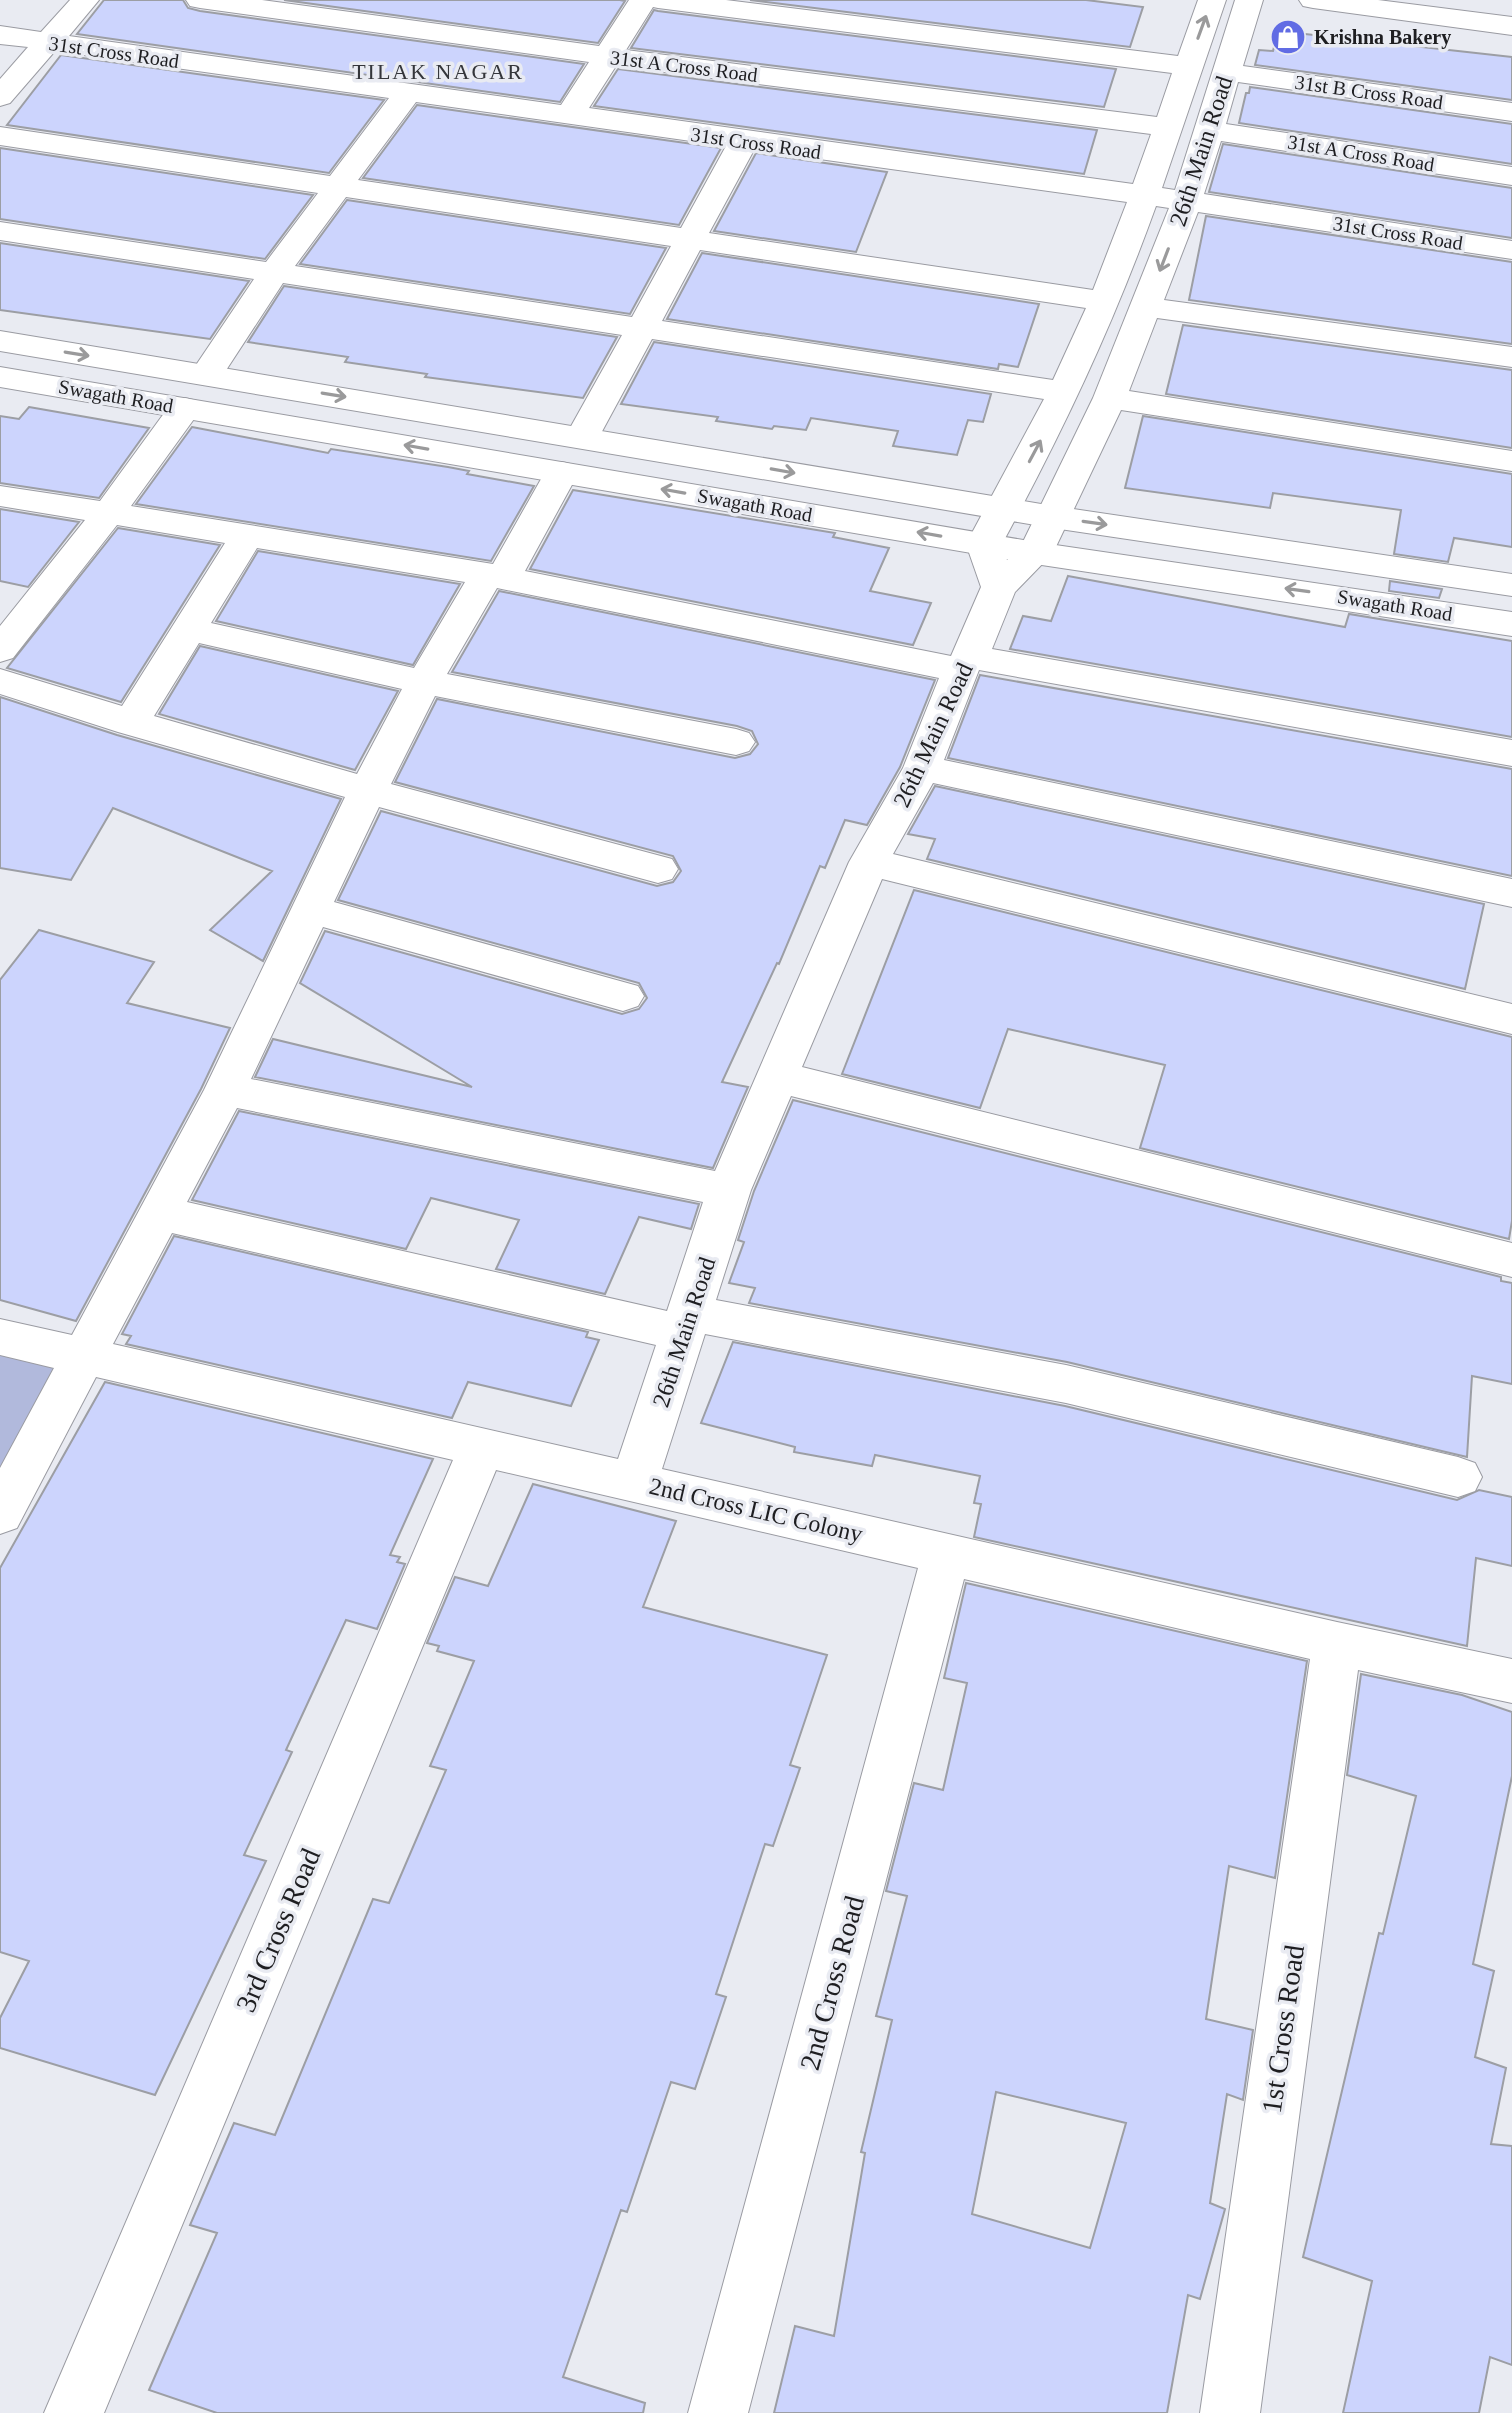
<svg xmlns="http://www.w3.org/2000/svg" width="1512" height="2413" viewBox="0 0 1512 2413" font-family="'Times New Roman',serif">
<rect width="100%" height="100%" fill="#e9ebf2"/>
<!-- green -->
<path fill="#b1b9dc" d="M0,1348l68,17 -68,127z"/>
<!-- building -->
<path fill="#ccd4fd" stroke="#9c9ea4" stroke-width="2" fill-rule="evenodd" d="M104,0h79l5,8 12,3 384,53 -24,38 -483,-68z
M284,0h336l5,1 -27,42z
M750,0h336l57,7 -13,40z
M654,10l4,1 458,58 -12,38 -473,-59z
M1278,31l234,26v43l-257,-35 4,-15 14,1z
M61,55l323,45 -55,73 -322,-48z
M618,69l479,61 -13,44 -490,-68z
M1250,87l262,37v40l-273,-41 7,-30h3z
M417,105l304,43 -42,77 -316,-47z
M1223,144l289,44v50l-303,-46z
M0,148l313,47 -48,64 -265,-40z
M756,153l131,19 -31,80 -142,-21z
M347,200l319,48 -36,66 -330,-50z
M1206,216l306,46v82l-323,-44z
M0,243l249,38 -39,58 -210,-29z
M702,253l337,51 -21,63 -19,-3 -1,5 -331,-50z
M284,286l333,51 -34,61 -158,-21 2,-3 -82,-12 3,-5 -100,-15z
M1183,325l329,45v78l-346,-54z
M654,342l337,52 -8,28 -15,-2 -11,35 -64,-9 5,-15 -87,-13 -5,12 -32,-4 -2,3 -56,-8 2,-4 -97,-13z
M29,407l120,21 -50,70 -99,-15v-67l19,3z
M1143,416l369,58v73l-58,-9 -6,24 -54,-8 7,-44 -128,-17 -3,15 -145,-20z
M192,427l136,26 3,-4 117,18 21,4 -2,3 67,12 -43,75 -355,-57z
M573,490l262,43 -2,4 56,11 -19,43 61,12 -18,42 -383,-76z
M0,509l79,13 -51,65 -28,-6z
M118,528l102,17 -99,157 -114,-34z
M258,551l202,33 -47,81 -197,-44z
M1068,576l277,51 4,-13 163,27v96l-502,-88 13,-33 28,5z
M1390,581l52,8 -3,9 -50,-7z
M499,591l436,89 -35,87 -33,58 -22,-5 -20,48 -5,-2 -41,98 -2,-1 -55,119 26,5 -35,81 -458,-91 18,-38 199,48 -172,-104 25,-52 297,83 17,-5 8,-11 -8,-15 -301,-83 43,-89 276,75 16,-4 8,-11 -8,-15 -278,-74 42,-83 298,59 15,-4 8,-10 -6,-13 -15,-5 -285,-54z
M200,646l198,45 -43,79 -196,-56z
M980,675l532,94v107l-564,-118z
M0,697l117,38 224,64 -78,162 -53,-31 62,-59 -159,-63 -42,72 -71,-12z
M935,786l549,118 -19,85 -538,-130 8,-20 -27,-5z
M914,890l598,147v184l-3,18 -369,-91 25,-83 -157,-36 -28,79 -138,-34z
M39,930l115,32 -27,41 103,25 -29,61 -125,232 -76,-21v-320z
M793,1100l708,177v4l11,2v101l-40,-8 -5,81 -400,-95 -318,-59 6,-15 -26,-5 15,-41 -6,-2 16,-49z
M239,1111l460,93 -8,25 -52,-12 -34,77 -109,-25 23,-49 -88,-22 -25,51 -214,-49z
M174,1236l414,96 -2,5 13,3 -28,66 -103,-24 -16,36 -326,-74 5,-8 -9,-2z
M733,1342l332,64 392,94 22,-10 33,7v69l-36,-8 -9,88 -493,-109 7,-33 -7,-1 6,-27 -105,-21 -3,11 -78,-14 1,-5 -94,-24z
M105,1382l328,77 -43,96 10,2 -3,5 8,2 -28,65 -31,-9 -60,130 6,2 -48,103 22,6 -111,234 -155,-47v-30l29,-57 -29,-9v-384z
M533,1484l143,37 -33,86 184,48 -37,110 10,3 -27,78 -8,-2 -49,150 10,3 -31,92 -24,-7 -44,130 -6,-2 -58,167 82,26 -2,10h-426l-68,-23 68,-157 -27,-8 44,-102 41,12 98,-236 16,4 57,-133 -16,-4 44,-105 -37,-10 2,-5 -12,-3 28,-66 33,9z
M966,1583l341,78 -32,217 -46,-12 -23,153 47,11 -10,70 -16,-6 -17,109 15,6 -25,90 -12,-4 -21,118h-393l21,-87 39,10 31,-183 -4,-1 31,-132 -16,-4 31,-120 -21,-5 28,-108 29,7 24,-107 -23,-5zM996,2092l130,31 -36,125 -118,-34z
M1361,1674l101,21 50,17v64l-39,188 21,7 -19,86 31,11 -15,76 21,2v219l-22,-8 -11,56h-136l29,-132 -69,-24 76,-324 4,1 33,-138 -69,-21z"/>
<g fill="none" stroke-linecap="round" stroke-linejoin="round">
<defs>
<path id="minor" d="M70,0h29l-30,36 492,69 28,-43 -389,-54 -10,-2 -4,-6h76l337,46 30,-46h97l452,56 20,-56h28l-64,188 13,2 60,-190h28l-20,66 269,37v18l-274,-39 -12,42 286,43v18l-291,-44 -17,53 308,47v18l-314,-47 -34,88 348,47v20l-355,-49 -28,73 383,60v20l-391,-61 -68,143 -38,39 -23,57 520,91v26l-533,-96 -35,90 568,119v28l-579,-124 -40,71 619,150v30l-630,-155 -80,188 710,176v34l-721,-181 -40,94 -35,110 350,65 392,92 17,6 7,14 -7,14 -17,6 -392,-94 -361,-69 -43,135 675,153 175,37v44l-154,-33 -98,743h-60l110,-754 -346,-80 -216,834h-60l230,-845 -422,-98 -392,943h-60l409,-953 -357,-83 -79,151 -17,6v-66l54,-100 -54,-13v-36l72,16 132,-245 141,-293 -227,-65 -118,-38v-25l122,37 103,-163 -108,-18 -104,133 -13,4v-36l85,-106 -85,-14v-20l100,15 73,-100 12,-3 12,3 5,7 -71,98 362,58 52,-92 5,-7 12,-3 12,3 5,7 -54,99 426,85 30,-69 -15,-43 78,-145 -392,-60 -53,98 -5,7 -12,3 -12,-3 -5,-7 57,-102 -339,-52 -64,98 -12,3 -12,-3 -5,-7 64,-95 -254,-39v-18l266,40 52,-69 -318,-48v-18l330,49 59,-78 -334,-47 -45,52 -10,3v-27l28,-32 -28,-3v-18l41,6zM653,7l5,1 514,65 -15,44 -531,-67zM616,66l535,68 -18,50 -544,-76zM416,102l310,44 -45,82 -323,-48zM754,150l373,52 -34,88 -384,-57zM346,197l325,49 -39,71 -337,-51zM1156,206l13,2 -76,190 -73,150 -13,12 -5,-16c61,-113 110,-216 154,-338zM700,250l386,58 -33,72 -391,-59zM257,548l208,34 -51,86 -203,-45zM497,588l442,90 -36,90 -54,94 -134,309 -464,-92 72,-152 300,84 15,-5 6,-10 -6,-10 -304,-84 45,-95 279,76 14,-4 6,-10 -6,-10 -281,-75 44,-88 301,59 13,-4 6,-9 -6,-9 -13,-4 -289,-55zM199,643l203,46 -45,85 -203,-58zM237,1108l466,94 -36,109 -480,-109zM172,1233l484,112 -38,114 -505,-115z
M1299,0h79l134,17v18l-199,-27 -10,-2z"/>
<path id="major" d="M0,331l1053,175 459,68v22l-459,-68 -1053,-177z
M0,367l1035,175 477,70v24l-477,-72 -1035,-177z"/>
</defs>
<!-- minor casing -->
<use href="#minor" stroke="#9a9ba2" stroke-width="2"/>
<!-- major casing -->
<use href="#major" stroke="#9a9ba2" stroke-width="2"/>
<!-- minor -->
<use href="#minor" fill="#fff" fill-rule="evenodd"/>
<!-- major -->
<use href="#major" fill="#fff" fill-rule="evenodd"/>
</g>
<!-- one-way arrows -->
<defs><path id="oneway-shaft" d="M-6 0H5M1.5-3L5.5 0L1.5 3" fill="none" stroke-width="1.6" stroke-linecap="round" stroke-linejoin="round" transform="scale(2)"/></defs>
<g stroke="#9a9a9b">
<use href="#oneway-shaft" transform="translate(1202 27) rotate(-70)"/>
<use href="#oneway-shaft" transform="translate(1164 260) rotate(111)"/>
<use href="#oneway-shaft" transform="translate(77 354) rotate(9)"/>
<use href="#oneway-shaft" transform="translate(334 395) rotate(9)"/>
<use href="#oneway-shaft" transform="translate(416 447) rotate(-170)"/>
<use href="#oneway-shaft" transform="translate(1035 451) rotate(-62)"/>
<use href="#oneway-shaft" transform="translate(783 471) rotate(10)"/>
<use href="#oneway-shaft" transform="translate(673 491) rotate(-170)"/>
<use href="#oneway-shaft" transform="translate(1095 523) rotate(8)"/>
<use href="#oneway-shaft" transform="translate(929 534) rotate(-170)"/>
<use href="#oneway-shaft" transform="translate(1297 590) rotate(-172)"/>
</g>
<!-- icons -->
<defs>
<symbol id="shop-disc" viewBox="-11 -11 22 22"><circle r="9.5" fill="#616ce4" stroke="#e9ebf2"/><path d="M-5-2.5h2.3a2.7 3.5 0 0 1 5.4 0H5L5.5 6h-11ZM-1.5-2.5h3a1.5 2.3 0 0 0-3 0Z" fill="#fff"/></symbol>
</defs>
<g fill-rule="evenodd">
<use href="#shop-disc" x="1268" y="17" width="40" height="40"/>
</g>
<g text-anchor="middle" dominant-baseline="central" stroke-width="7" stroke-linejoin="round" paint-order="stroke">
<!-- far-poi labels -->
<g font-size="20" font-weight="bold" fill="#1e1e21" stroke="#e9ebf2" text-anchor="start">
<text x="1314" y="37">Krishna Bakery</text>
</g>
<!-- far-street labels -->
<g font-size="20" fill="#1e1e21" stroke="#e9ebf2">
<text transform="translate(114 52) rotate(8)">31st Cross Road</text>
<text transform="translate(684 66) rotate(7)">31st A Cross Road</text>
<text transform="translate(1369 92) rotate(8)">31st B Cross Road</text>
<text transform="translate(756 143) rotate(8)">31st Cross Road</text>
<text transform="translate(1361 153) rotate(9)">31st A Cross Road</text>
<text transform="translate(1398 233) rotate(9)">31st Cross Road</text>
<text transform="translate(116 396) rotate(10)">Swagath Road</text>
<text transform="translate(755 505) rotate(10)">Swagath Road</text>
<text transform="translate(1395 605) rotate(9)">Swagath Road</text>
</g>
<!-- far-neighbourhood labels -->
<g font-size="22" letter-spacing="2" fill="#34363b" stroke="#e9ebf2">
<text x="438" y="71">TILAK NAGAR</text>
</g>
<!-- street labels -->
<g font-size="24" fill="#1e1e21" stroke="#e9ebf2">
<text transform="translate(1201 151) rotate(-72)">26th Main Road</text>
<text transform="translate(933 735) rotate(-65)">26th Main Road</text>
<text transform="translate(684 1332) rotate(-72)">26th Main Road</text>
<text transform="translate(756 1510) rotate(13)">2nd Cross LIC Colony</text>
</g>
<!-- near-street labels -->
<g font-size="28" fill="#1e1e21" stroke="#e9ebf2">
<text transform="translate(278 1930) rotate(-67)">3rd Cross Road</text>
<text transform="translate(832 1983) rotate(-75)">2nd Cross Road</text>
<text transform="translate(1283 2029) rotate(-82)">1st Cross Road</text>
</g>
</g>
</svg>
